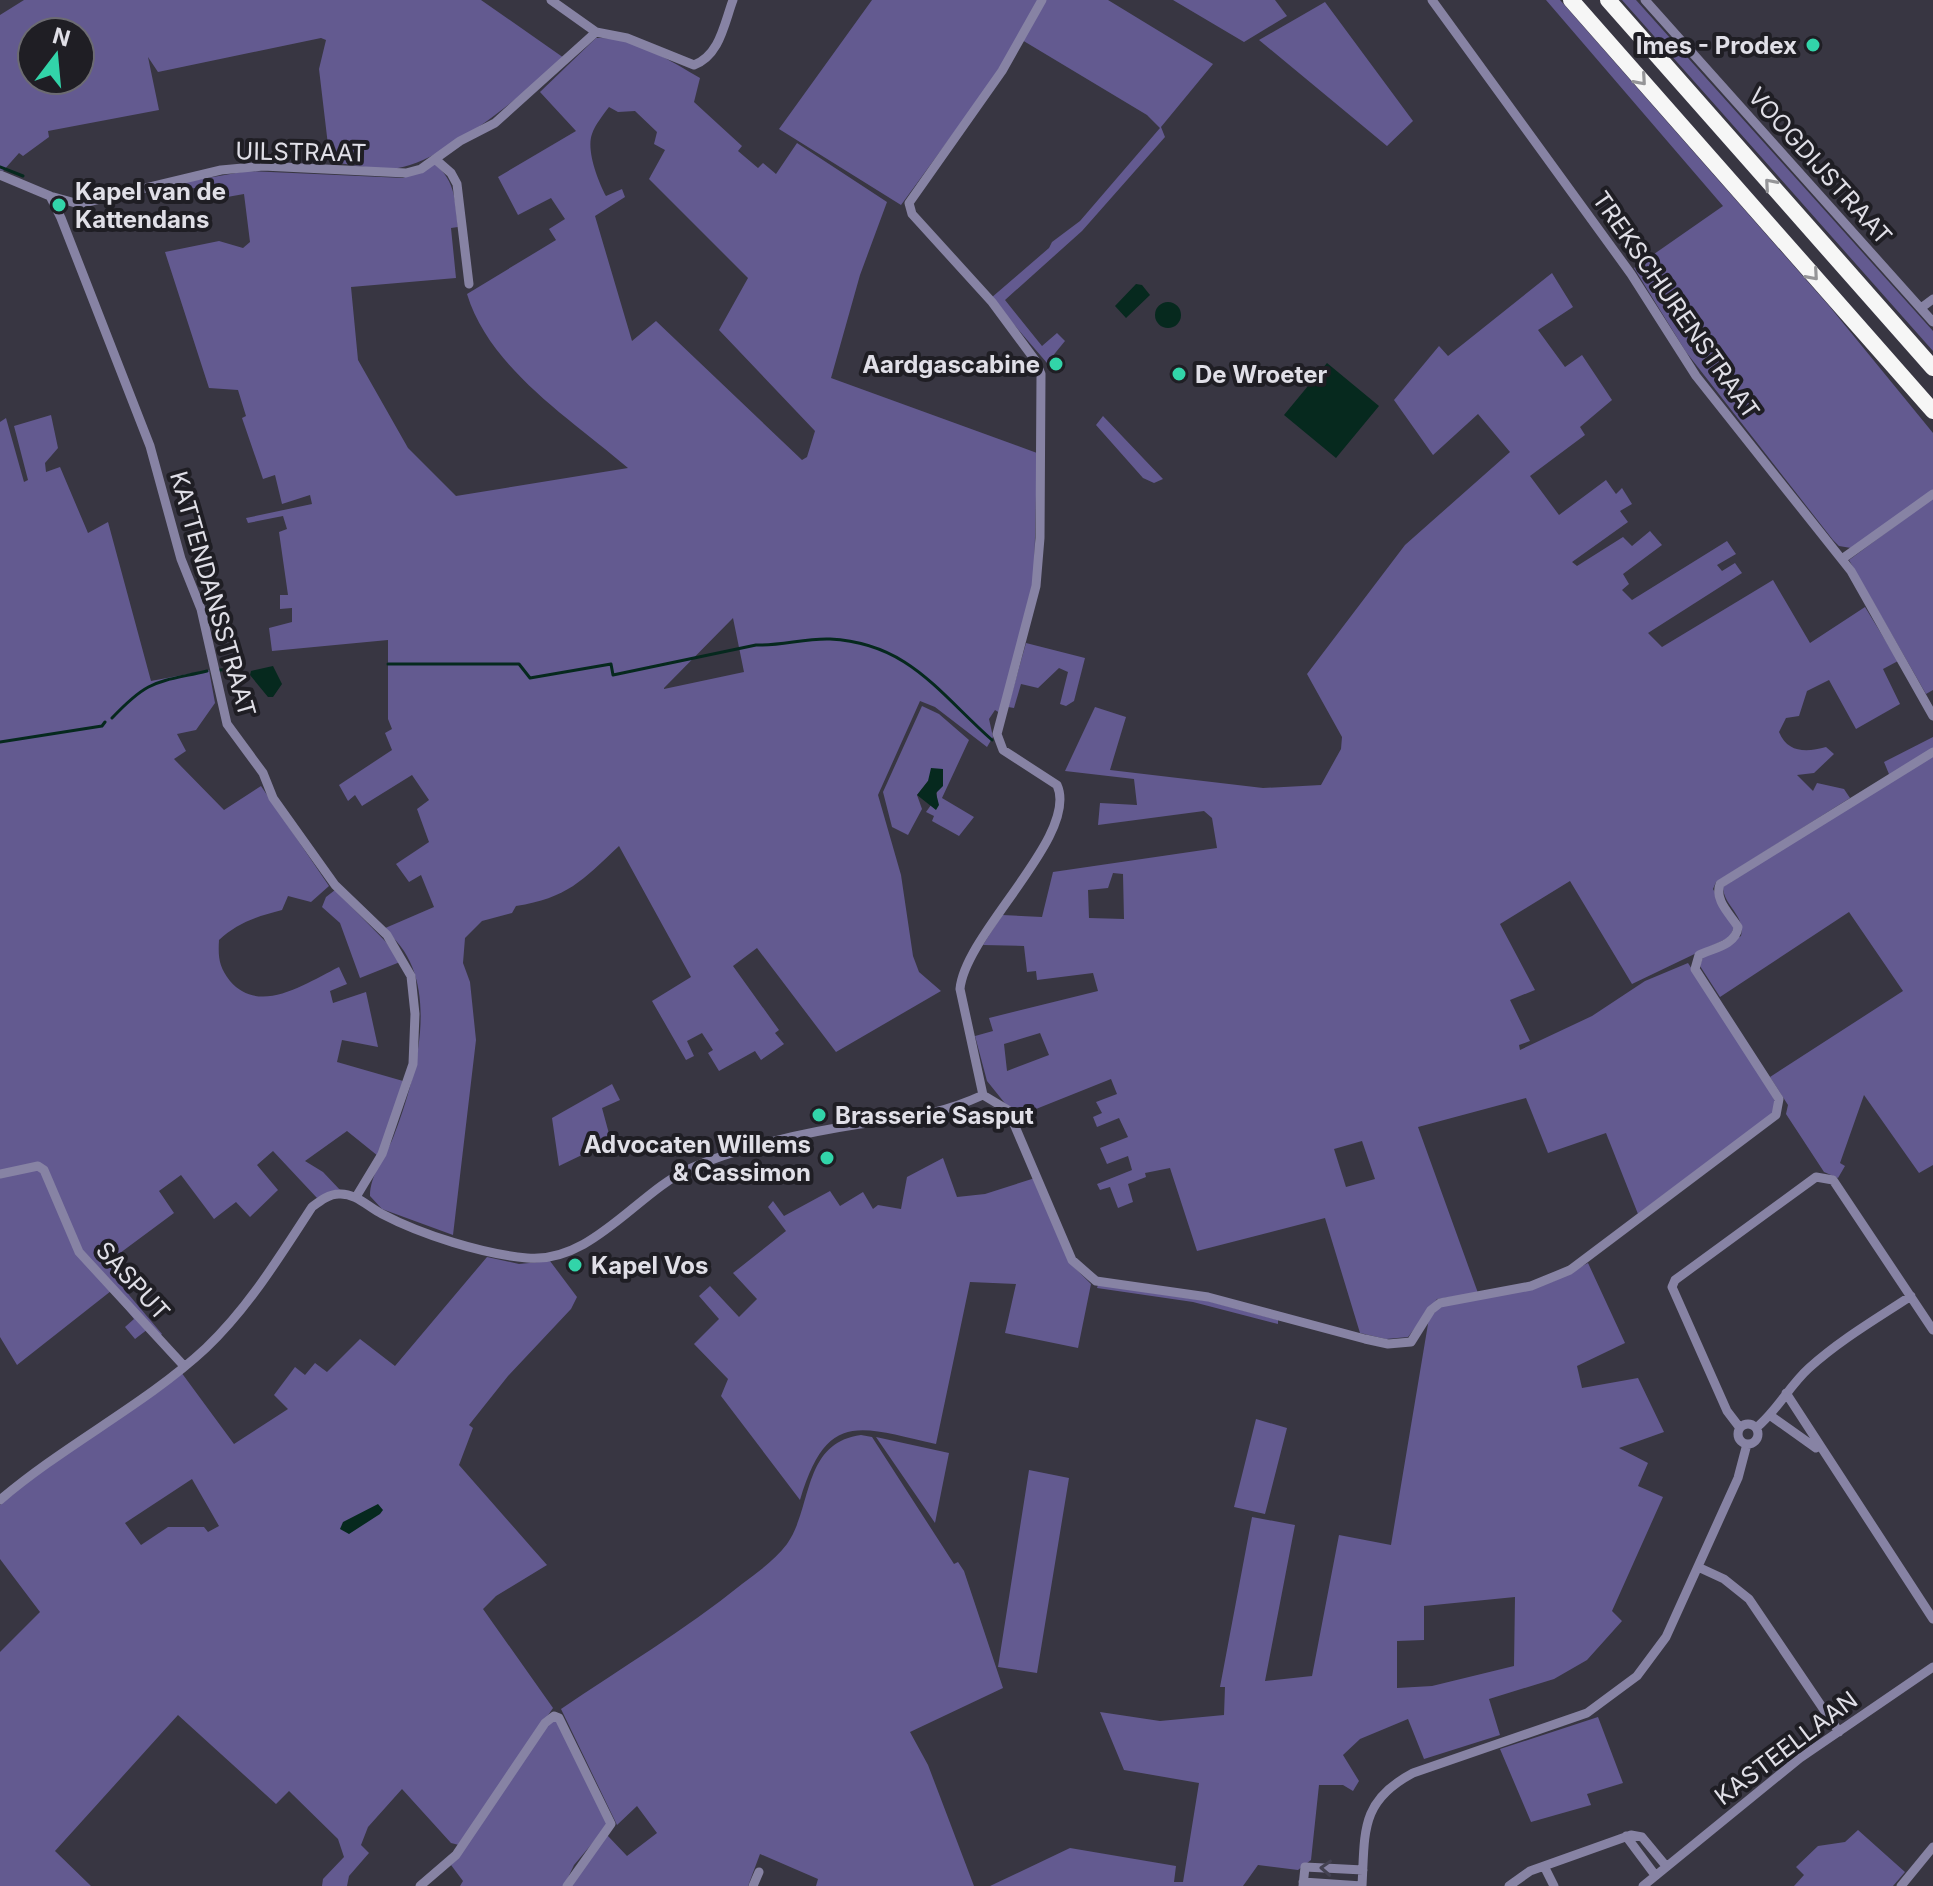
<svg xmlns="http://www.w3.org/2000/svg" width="1933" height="1886" viewBox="0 0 1933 1886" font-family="Inter,sans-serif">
<rect width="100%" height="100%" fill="#383642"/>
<!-- green -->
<path fill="#635a90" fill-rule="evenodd" d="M24,0h457l83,58c-37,33 -118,102 -166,110 -20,3 -47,-4 -68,-6l-11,-93 7,-29 -5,-2 -163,34 -10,-15 11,53 -111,21 1,6 -26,19 -4,-3 -16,18 -3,-1v-155zM32,32h48v48h-48z
M872,0h168l-44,75 -95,130 -122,-76z
M1046,0h62l105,64 -52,63 4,10 -83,94 -77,69 37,46 15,-13 8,8 -18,22 -56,-65 58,-50 3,-6 28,-21 80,-93 -13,-13 -125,-75z
M1173,0h102l12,16 -43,26z
M1546,0h14l36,41 234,266 103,126v57l-82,58 -12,-2 -6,-6 -147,-188 -52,-84 89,-62z
M1622,0h14l297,331v20z
M1325,2l88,119 -26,25 -128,-106z
M596,38c35,-2 74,22 104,40l-6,24 48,44 -4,5 20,17 5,-5 13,11 21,-31 90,59 -27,73 -29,103 206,75 -3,126 -34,134 -5,-3 -6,9 4,18 -6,10 -52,-40 -15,-6 -42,94 23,80 12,81 6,16 22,19 -105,61 -79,-104 -24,18 46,64 -4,3 9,11 -23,16 -6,-9 -36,20 -11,-18 5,-3 -11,-17 -15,8 7,15 -8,4 -34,-59 39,-24 -72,-131c-37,35 -52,52 -103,60l-4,7 -30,8 -17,17 -2,25 7,19 6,58 -23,195 -71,-26 -12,-13c0,-21 15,-39 23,-58 23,-59 53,-163 -10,-209l51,-22 -13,-32 -12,7 -13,-18 33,-22 -12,-33 12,-9 -17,-25 -50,31 -7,-11 -7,6 -9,-16 53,-35 -7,-17 7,-4 -4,-10v-79l-116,11 -3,-23 23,-6v-14l-12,1v-14h8l-9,-63 8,-3 -4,-13 -35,7 -2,-5 66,-14 -2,-9 -28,9 -7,-29 -12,4 -21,-61 4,-2 -8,-26 -29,-2 -44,-136 54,-11 24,7 7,-6 -6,-48 -39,7 -3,-14 -28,4v-7l73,-13 156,7 32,-14c21,18 20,37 23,63l-7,1 5,50 -105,9 7,73 50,88 48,48 172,-28c-57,-49 -138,-99 -161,-174l89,-54 -7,-11 16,-10 -14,-21 -33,17 -20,-38 78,-46 -36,-39zM609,107l9,5 17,-1 22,21 -3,12 11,6 -16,29 99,99 -29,52 96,101 -8,26 -5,3 -146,-139 -24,20 -37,-125 30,-19 -3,-8 -16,7c-8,-15 -20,-46 -14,-62 3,-9 11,-19 17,-27zM733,618l11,54 -80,17v-1z
M1552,273l21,34 -35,23 27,37 17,-12 30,45 -32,27 5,8 -55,41 29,39 47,-35 10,14 6,-6 10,16 -12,7 8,11 -56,40 5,4 46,-29 9,9 18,-15 12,14 -39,29 6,10 -7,6 10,10 95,-59 9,13 -19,11 5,6 13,-8 7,10 -94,60 14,14 111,-67 37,63 55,-36 33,54 -15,8 17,35 -44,25 -27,-49 -22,11 -8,25 -13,2 -7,14c9,22 29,20 47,15l8,7 -20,19 -17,2 16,16 4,-8 27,6 6,9 -134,84 -3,7 21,38 -4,10 -98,47 -62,-103 -70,43 35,66 -25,10 20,41 -11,4 1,5 72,-34 53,-35 43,-18 83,129 4,9 -2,12 -135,101 -32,-81 -58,20 -22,-55 -108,29 60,166 -41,6 -29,38 -22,2 -26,-6 -35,-115 -128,33 -27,-83 -25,5 1,4 -18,7 5,18 -15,6 -8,-21 -10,3 -3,-6 35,-14 -4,-14 -21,8 -7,-16 28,-11 -9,-19 -22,9 -4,-10 9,-4 -6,-11 21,-8 -6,-15 -95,38 -29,-36 -12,-45 18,-5 -4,-13 109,-27 -5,-18 -56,7 -1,-9 -9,1 -3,-26 -41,-1 19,-30 40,2 11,-45 164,-24 -5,-30 -8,-7 -106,14 2,-22 37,2 -3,-26 -69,-8 30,-64 31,10 -16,53 153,18 58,-3 20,-36 1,-12 -35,-63 98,-129 105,-93 -32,-38 -45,41 -39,-55 45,-54 9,10zM1113,873l10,1 1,45 -35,-1 -1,-28 20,-2zM1040,1033l9,22 -42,16 -3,-27zM1362,1141l13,38 -29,8 -12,-38z
M51,415l7,33 -13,15 1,9 14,-5 28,66 20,-11 43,159 58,-11 6,33 -19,27 -19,4 9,17 -12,8 50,51 37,-24 68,100 -18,16 -23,-6 -6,14c-24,6 -45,13 -63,30 -1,18 0,27 11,41 30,35 76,2 109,-14l8,17 -17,7 3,12 33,-11 12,55 -36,-7 -5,22 66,19 -25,75 -31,-25 -42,30 18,11 18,19 -24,7 -44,-47 -16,14 21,25 -28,27 -14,-15 -22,17 -33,-44 -22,16 15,22 -58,43 9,12 -12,8 49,58 -6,5 -8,-10 -13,10 -10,-12 9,-8 -23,-28 -94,74 -17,-28v-915l6,-4 18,64 4,-2 -14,-54z
M1103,416l60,63 -9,4 -11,-5 -47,-53z
M1933,498v192l-7,4 -77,-134z
M1026,643l59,15 -11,43 -8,5 -6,-2 8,-32 -9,-4 -21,20 -17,-4 -7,24 -6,-1z
M922,706l17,8 30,26 -27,58 32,19 -15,19 -27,-15 2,-5 -8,-4 5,-7 5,4 1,-18 -9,-10 -11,14 5,14 -14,26 -16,-8 -9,-35z
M1933,737v428l-14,8 -55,-78 -24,68 5,3 -7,12 -14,-6 -38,-58 2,-9 -18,-28 133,-86 -54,-79 -129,85 -20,-31 3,-9 38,-21c5,-20 -18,-31 -18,-49l168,-108 -7,-17z
M335,890l51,52 14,20 -40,16 -20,-55 -18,-16 4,-10z
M612,1084l8,16 -18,8 9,33 -52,25 -7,-48z
M943,1158l14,39 28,-3 50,-16 35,85 21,21 -13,64 -73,-15 11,-49 -46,-2 -34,162c-76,-17 -109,-35 -136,56l-79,-104 7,-17 -34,-35 25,-25 -20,-23 11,-10 29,31 18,-18 -24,-26 53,-42 -18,-24 5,-6 11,15 46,-25 10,15 23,-14 10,17 5,-4 23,4 6,-32z
M487,1257l32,7 31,-3 27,36 -6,12 -63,67 -39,49 4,3 -14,37 88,100 -51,31 -13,13 70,99 -94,137 -8,-2 -49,-54 -34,38 -7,18 8,8 -20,23 -2,10h-25l1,-7 21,-22 -6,-18 -49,-48 -13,13 -98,-89 -123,136 36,35h-91v-234l40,-40 -40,-53v-54l35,-30 146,-103 53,72 54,-35 -14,-14 21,-28 10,8 10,-12 12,9 33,-33 35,27zM192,1479l27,47 -11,6 -4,-5h-36l-27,18 -16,-22z
M1588,1263l37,80 -48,23 5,22 56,-10 26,54 -45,16 29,15 -10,23 25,11 -51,114 10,10 -35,39 -33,19 -65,20 11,36 -76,24 -16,-40 -48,20 -17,16 16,26 -6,10 -10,-6h-24l-8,75 -13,10 -40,-5 -15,21h-253l80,-38 106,18 -2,16h9l16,-99 -75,-13 -24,-58 60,9 64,-6 1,-28h-5l32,-170 43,8 -30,156 47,-5 27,-141 52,10 38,-227 13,-13 112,-24zM1515,1597l-1,69 -82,20 -35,2v-47l27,-1v-34z
M1098,1285l110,16 70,19v4l-85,-22 -96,-14z
M1256,1419l31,9 -22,86 -31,-7z
M861,1435l11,2 82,127 4,-2 6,9 39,117 -93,44 18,33 46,121h-158l2,-7 -58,-25 -12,32h-178l37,-51 20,21 30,-23 -20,-27 -20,19 -56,-116c60,-41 124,-79 181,-125 16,-12 33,-24 45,-40 26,-37 15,-101 74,-109z
M876,1437l73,16 -14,70z
M1029,1470l40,8 -32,195 -39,-6z
M1598,1717l25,66 -36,11 4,11 -60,17 -31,-73z
M557,1718l51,104 -2,5 -32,38 -10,21h-104l3,-5 -12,-16 97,-141z
M1858,1830l47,42 -12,14h-99l10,-11 -8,-8 22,-21 27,-4z"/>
<!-- water -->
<path fill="#06291e" d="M1136,284l6,1 8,10 -24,23 -11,-12z
M1155 315a13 13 0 1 1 26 0a13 13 0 1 1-26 0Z
M1327,363l52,43 -43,52 -52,-43z
M273,666l9,18 -9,13h-5l-18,-22 1,-4z
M931,768l12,1v17l-7,7 3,12 -3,5 -19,-15 11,-14z
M378,1504l5,6 -3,4 -31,20 -9,-5 3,-7z"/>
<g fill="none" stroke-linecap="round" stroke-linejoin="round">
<!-- stream -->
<path stroke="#06291e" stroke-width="3" d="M0,167l23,9
M388,664h131l11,14 81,-14 2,11 143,-30c25,1 49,-7 74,-6 78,4 108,53 162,101
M220,670l13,-1
M112,718c37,-39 43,-35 95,-47
M0,742l102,-16 3,-4"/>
<!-- street -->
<path stroke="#8783a4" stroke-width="9" d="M551,0l45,32
M1432,0l199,274 65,102 155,195 82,145
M1645,0l288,322
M596,32l31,6 67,27c26,-10 30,-41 39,-65
M435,159l16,14 6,11 12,100
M0,175l50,21 11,22 89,228 31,113 20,50 26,115 36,49 10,25 62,87 52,50 24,41 4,38 -2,50 -31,90 -26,43
M50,196l29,8 142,-34 42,-4 143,7 15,-4 39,-28 35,-18 101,-91
M1921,308l12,-9
M1842,559l91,-65
M983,1095l25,15 64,150 24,21 112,16 157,42 23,5 23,-2 20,-32 9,-7 91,-17 39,-16 206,-155 3,-16 -84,-130 4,-14c15,-7 37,-10 39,-28 -8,-13 -24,-27 -18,-43l213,-132
M983,1095l-23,-106c5,-56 120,-154 97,-204l-54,-35 -6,-16 39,-148 4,-48 1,-164 -6,-14 -43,-58 -80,-88 -3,-11 93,-132 40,-71
M0,1174l38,-8 6,4 35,82 105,114
M1786,1393l147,226
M1771,1416l45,32
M1738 1434a10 10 0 1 1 20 0a10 10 0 1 1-20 0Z
M1740,1428l-13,-17 -55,-124 3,-7 141,-103 17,3 100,150
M1756,1428c21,-17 33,-42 53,-60 31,-28 67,-49 102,-72
M0,1500c64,-55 146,-96 206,-152 43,-41 74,-92 106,-141 8,-6 17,-13 27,-13 17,-1 29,13 43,20 40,21 101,40 145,44 64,6 110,-65 162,-89 48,-22 119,-37 171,-45 48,-7 77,-8 123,-29
M1698,1567l26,12 25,20 90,133
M1626,1836l29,39
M1544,1866l10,20
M1303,1882l59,4c3,-55 -2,-85 51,-113l174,-60 50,-37 29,-39 72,-159 9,-34
M420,1886l36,-31 89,-132 9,-7 5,2 52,106 -44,62
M753,1886l6,-14
M1303,1886l2,-19 58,3
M1509,1886l21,-15 101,-36 11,2 24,29
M1643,1886l157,-128 133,-91
M1901,1886l32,-39"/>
<!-- highway -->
<path stroke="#f6f6f6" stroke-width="16" d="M1571,0l362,411
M1608,0l325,368"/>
</g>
<!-- one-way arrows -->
<defs><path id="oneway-chevron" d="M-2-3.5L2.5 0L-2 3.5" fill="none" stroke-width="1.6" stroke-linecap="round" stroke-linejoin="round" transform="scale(2)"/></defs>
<g stroke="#959598">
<use href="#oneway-chevron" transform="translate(1641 80) rotate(49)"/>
<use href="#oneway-chevron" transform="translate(1770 184) rotate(-131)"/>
<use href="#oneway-chevron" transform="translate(1813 275) rotate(49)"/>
</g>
<use stroke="#434151" href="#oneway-chevron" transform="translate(1326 1868) rotate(-177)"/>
<!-- markers -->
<g fill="#32d4a9" stroke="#1f1e24" stroke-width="3">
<circle cx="1813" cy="45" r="8"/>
<circle cx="59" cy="205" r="8"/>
<circle cx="1056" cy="364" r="8"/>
<circle cx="1179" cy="374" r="8"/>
<circle cx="819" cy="1115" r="8"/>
<circle cx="827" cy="1158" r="8"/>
<circle cx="575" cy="1265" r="8"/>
</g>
<g text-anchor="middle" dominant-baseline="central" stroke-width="8" stroke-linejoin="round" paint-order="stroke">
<!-- poi labels -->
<g font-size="24" font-weight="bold" fill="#e0dfe7" stroke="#1f1e24" text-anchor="start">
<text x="1797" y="45" text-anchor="end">Imes - Prodex</text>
<text x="75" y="191">Kapel van de<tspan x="75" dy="28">Kattendans</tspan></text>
<text x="1040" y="364" text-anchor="end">Aardgascabine</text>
<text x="1195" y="374">De Wroeter</text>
<text x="835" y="1115">Brasserie Sasput</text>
<text x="811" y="1144" text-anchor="end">Advocaten Willems<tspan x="811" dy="28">&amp; Cassimon</tspan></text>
<text x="591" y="1265">Kapel Vos</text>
</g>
<!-- street labels -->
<g font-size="24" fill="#e0dfe7" stroke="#1f1e24">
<text transform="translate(301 152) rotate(1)">UILSTRAAT</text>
<text transform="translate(1820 166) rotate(48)">VOOGDIJSTRAAT</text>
<text transform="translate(1676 305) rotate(55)">TREKSCHURENSTRAAT</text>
<text transform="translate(213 594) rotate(74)">KATTENDANSSTRAAT</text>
<text transform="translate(133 1281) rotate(48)">SASPUT</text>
<text transform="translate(1786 1748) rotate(-37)">KASTEELLAAN</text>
</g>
</g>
<!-- north arrow -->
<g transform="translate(56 56) rotate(16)"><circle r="38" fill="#1f1e24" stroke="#6c6b72" stroke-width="2"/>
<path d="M0-6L14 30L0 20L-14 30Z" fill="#32d4a9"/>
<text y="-12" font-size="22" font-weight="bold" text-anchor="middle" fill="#e0dfe7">N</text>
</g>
</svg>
